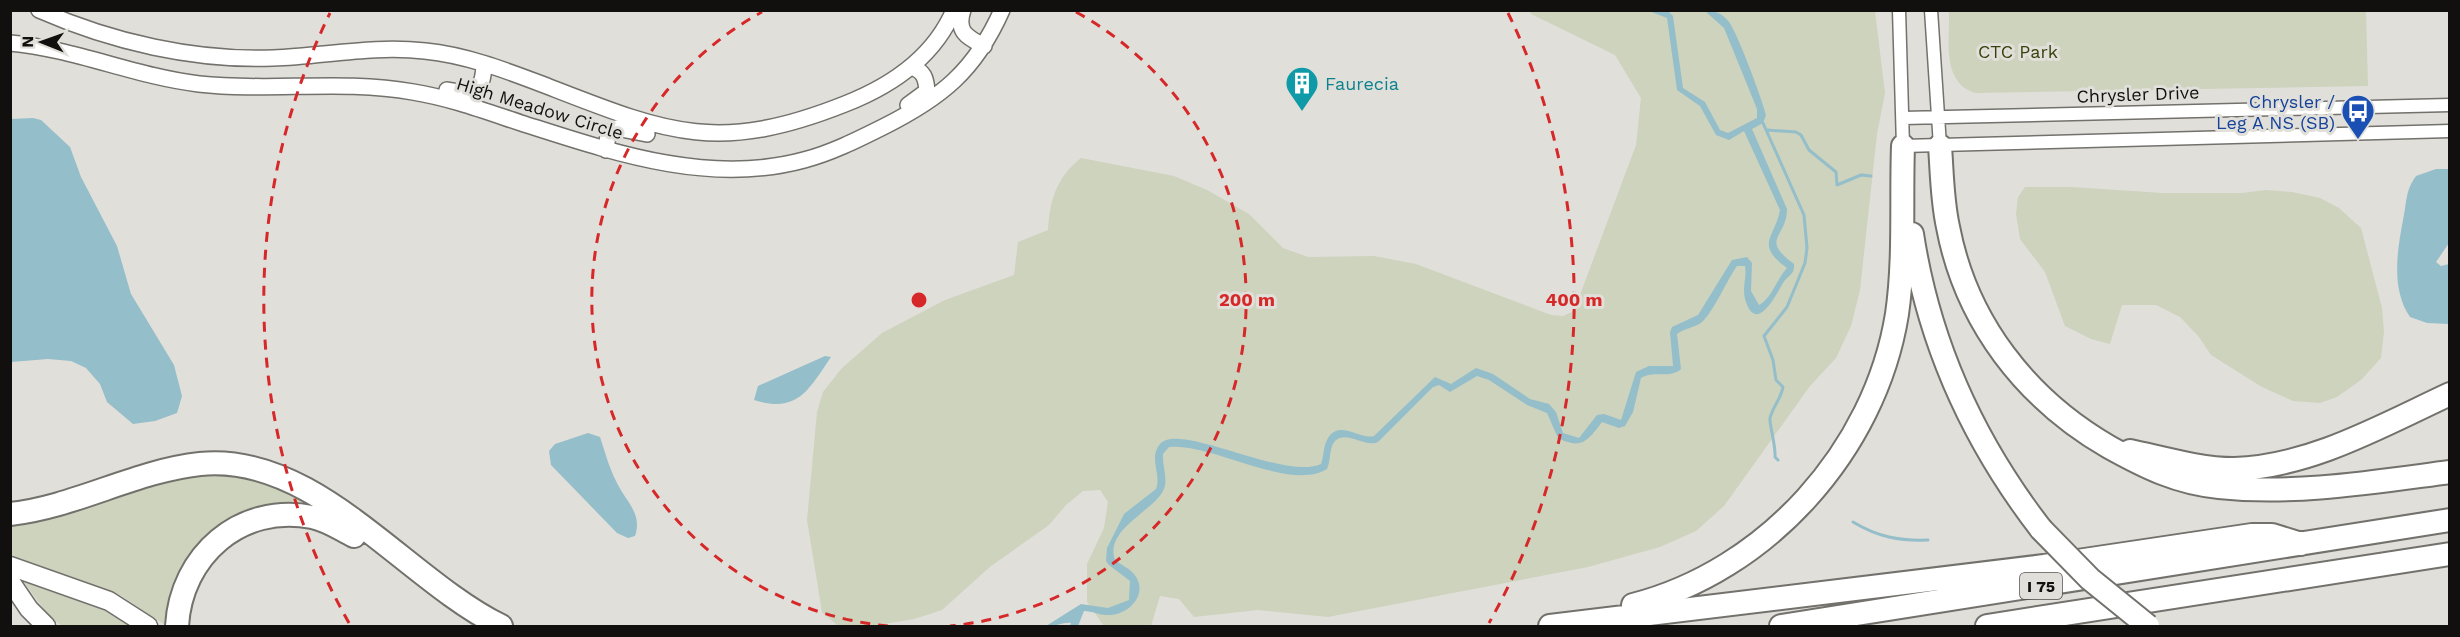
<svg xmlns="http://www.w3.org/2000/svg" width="2460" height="637" viewBox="0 0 2460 637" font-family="'Work Sans',sans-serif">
<rect width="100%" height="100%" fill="#e1dfda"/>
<!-- green -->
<path fill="#cdd3bd" d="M1530,11h345l10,82 -8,41 -17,156 -9,36 -15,32 -26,28 -86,120 -28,25 -36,16 -72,20 -260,50 -70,-7 -64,7 -15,-18 -19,-3 -9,30h-47l-17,-24v-38l17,-36 4,-26 -8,-12 -17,1 -17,14 -17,20 -58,41 -49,44 -28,9 -42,7 -35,-1 -15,-13 -15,-92 10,-108 6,-20 19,-24 40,-35 63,-33 69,-25 4,-33 30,-12c2,-30 8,-52 33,-72l93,18 33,14 42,24 34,34 25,9 66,-1 42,8 135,51 12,1 11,-5 62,-166 5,-47 -26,-43 -84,-41z
M1949,11h417l2,75 -393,7c-34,-11 -25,-53 -26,-82z
M2025,187h47l90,6h80l24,-3 26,2 28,6 19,10 22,20 21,80 2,24 -3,26 -20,22 -24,17 -17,6 -27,-2 -31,-14 -51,-32 -12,-18 -19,-20 -24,-12h-34l-12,39 -19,-5 -26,-13 -20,-54 -25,-33 -4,-25 2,-17z
M187,475h62l57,25 -3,4c-57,-2 -110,23 -129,80 -5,13 -5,27 -9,41l-45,-30 -109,-40 -1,-30z
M24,582l82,29 26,15h-70l-14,-11z"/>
<!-- water -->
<path fill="#94beca" d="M1649,11h19l5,5 10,72 22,14 15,28 8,3 29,-15v-9l-33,-81 -19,-17c11,-1 17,3 24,11 8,10 34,79 37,93l-3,8 -11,6 35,80c0,29 -28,29 7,55 1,11 -6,11 -11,19 -7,12 -27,53 -38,16 -3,-11 2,-22 0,-33h-8c-10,14 -23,45 -35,56 -7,6 -18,6 -25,12l4,35c-11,10 -27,1 -40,9l-8,34 -8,14 -6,2 -17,-6c-14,19 -21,28 -44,16l-11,-25 -20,-8 -38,-25 -12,-4 -27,16 -11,-7 -6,2 -55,55c-14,6 -31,-12 -43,-1 -6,6 -4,20 -8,28 -38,23 -114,-26 -158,-22l-6,7c-1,12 6,27 0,37 -10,20 -59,39 -48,69 6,5 14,8 19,14 16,20 -6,42 -27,41 -8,0 -15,-4 -23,-4l-6,15h-8l1,-3c-8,-1 -16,4 -25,3l35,-22 27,4 21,-8 1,-19 -21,-16 -3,-4 1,-13 17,-34 32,-25c6,-14 -8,-31 4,-45 19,-23 124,37 161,20 3,-8 2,-16 6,-24 11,-22 32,0 47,-4l61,-59 16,7 25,-16 17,6 37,25 19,5 7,8 7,21 16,5 18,-23 7,-1 17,6 15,-48 13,-6h24l-3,-34 2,-5 26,-12 34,-55 15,-3 5,6 -1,28 8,14c12,-6 18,-26 28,-37 -33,-24 -12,-30 -7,-58l-36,-79 -15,9 -13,-5 -16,-29 -23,-16 -10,-72z
M33,118l8,2 29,27 11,30 36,69 14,48 43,71 8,31 -5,17 -22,8 -22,3 -26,-22 -7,-18 -14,-16 -15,-7 -23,-2 -37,3v-243z
M2436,169h13v74l-13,19 5,4 8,-2v60l-22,-1 -17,-6c-19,-28 -13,-65 -7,-97 4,-18 2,-29 13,-44z
M825,356l6,1c-22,32 -33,57 -77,43l4,-14z
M588,433l12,4c5,15 9,30 16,44 9,20 27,32 19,55l-7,2 -11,-5 -66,-68 -2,-14 6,-7z"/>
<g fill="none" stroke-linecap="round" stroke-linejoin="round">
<!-- stream -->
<path stroke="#94beca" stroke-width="3" d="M1763,123l41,92 3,33 -2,15 -18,44 -23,29 9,24 3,20 7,7c-2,12 -10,19 -13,31 -1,5 6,28 5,39l3,3
M1767,130l29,2 5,3 8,15 27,22 1,13 24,-10 10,1
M1853,522c25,15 46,19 75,18"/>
<defs>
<path id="minor" d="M1899,10l4,136 547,-15
M1931,10l9,136
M1903,118l547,-13"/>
<path id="tertiary" d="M39,10c73,32 155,51 234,48 52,-2 101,-13 152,-7 40,4 77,18 114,32 124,48 175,73 306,21 46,-18 89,-47 109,-94
M963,10c-7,21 3,27 21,36
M10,43c65,6 124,33 189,41 71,8 143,-5 214,8 37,6 72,19 108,31 91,29 187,63 283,37 27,-7 53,-20 79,-33 58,-29 92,-56 119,-117
M447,90c27,5 36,3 37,-26
M908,105l19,-14c-1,-13 -3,-20 -16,-24
M606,150l2,-15 8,-7 31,6"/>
<path id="secondary" d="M10,566l99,35 39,25
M10,581l19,28 17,17"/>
<path id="motorway" d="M1940,146c2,27 2,54 8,81 18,95 78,172 161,220 36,20 68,36 110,40 77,8 154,-5 231,-15
M1912,234c17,111 61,207 129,295
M2130,451c33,7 70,18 104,18 76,-2 149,-44 216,-75
M10,514c65,-7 125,-43 190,-50 115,-12 205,115 301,162
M1633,605c133,-34 242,-154 264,-291 8,-55 4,-112 6,-168
M177,626c4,-70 63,-123 135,-109 15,3 28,12 42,19
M1550,626l494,-60 208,-31h20l29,9
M1781,626l669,-106
M1987,626l463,-72"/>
</defs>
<!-- minor casing -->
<use href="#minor" stroke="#73716c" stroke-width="15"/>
<!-- tertiary casing -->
<use href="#tertiary" stroke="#73716c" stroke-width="18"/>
<!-- secondary casing -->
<use href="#secondary" stroke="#73716c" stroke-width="21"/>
<!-- motorway casing -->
<use href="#motorway" stroke="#73716c" stroke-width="26"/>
<!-- minor -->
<use href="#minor" stroke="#fff" stroke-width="12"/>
<!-- tertiary -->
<use href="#tertiary" stroke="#fff" stroke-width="15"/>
<!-- secondary -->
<use href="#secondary" stroke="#fff" stroke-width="18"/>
<!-- motorway -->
<use href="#motorway" stroke="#fff" stroke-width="22"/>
<defs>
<path id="motorway-bridge" d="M2041,529l49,50 58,47"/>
</defs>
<!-- motorway-bridge casing -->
<use href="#motorway-bridge" stroke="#73716c" stroke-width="26" stroke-linecap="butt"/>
<!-- motorway-bridge -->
<use href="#motorway-bridge" stroke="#fff" stroke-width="22"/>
</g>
<!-- distance rings -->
<g fill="none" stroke="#d62828" stroke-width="3" stroke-dasharray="10 8">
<path d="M888 626A328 328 0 0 1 762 12M1076 12A328 328 0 0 1 950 626"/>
<path d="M349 623A655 655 0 0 1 330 13M1508 13A655 655 0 0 1 1489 623"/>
</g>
<!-- icons -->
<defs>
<symbol id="building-pin" viewBox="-11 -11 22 30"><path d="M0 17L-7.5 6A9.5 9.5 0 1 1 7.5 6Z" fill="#0f9aa8" stroke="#e1dfda"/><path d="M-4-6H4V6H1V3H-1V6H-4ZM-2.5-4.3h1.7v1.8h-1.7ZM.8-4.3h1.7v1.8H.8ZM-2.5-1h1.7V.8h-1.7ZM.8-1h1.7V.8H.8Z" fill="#fff"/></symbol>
<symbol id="bus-pin" viewBox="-11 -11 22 30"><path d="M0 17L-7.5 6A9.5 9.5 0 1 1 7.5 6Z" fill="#1a4fb4" stroke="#e1dfda"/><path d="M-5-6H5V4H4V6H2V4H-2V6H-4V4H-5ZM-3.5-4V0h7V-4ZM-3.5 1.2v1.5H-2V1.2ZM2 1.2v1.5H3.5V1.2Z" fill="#fff"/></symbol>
</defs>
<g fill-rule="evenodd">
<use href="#building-pin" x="1283" y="64" width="38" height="52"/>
<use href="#bus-pin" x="2339" y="92" width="38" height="52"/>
</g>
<g text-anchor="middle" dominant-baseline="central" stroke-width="6" stroke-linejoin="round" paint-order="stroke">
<!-- shield labels -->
<rect fill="#e1dfda" stroke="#4f4e4b" stroke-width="1.5" x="2020" y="573" width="42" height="26" rx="4.5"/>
<g font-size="16" font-weight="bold" fill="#11100e">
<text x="2041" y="586">I 75</text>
</g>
<!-- park labels -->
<g font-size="18" fill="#37420b" stroke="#e1dfda">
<text x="2018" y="51">CTC Park</text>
</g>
<!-- culture labels -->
<g font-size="18" fill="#0d838f" stroke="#e1dfda" text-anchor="start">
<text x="1325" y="83">Faurecia</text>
</g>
<!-- street labels -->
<g font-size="18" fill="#11100e" stroke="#e1dfda">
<text transform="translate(2138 94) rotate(-2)">Chrysler Drive</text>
<text transform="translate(540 108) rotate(17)">High Meadow Circle</text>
</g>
<!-- transit labels -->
<g font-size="18" fill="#164399" stroke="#e1dfda" text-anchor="end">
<text x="2335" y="101">Chrysler /<tspan x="2335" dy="21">Leg A NS (SB)</tspan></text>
</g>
</g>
<circle cx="919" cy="300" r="9" fill="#d62828" stroke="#e1dfda" stroke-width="3"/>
<g font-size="18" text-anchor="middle" font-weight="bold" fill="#d62828" stroke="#e1dfda" stroke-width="6" stroke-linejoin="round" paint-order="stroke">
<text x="1247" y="306">200 m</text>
<text x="1574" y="306">400 m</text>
</g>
<!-- border -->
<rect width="2460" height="637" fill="none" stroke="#11100e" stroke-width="24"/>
<!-- north arrow -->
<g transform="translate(42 42) rotate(271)" stroke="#e1dfda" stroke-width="4.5" paint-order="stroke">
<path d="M0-4.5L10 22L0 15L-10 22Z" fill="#11100e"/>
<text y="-9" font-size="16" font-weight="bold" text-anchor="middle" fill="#11100e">N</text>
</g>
</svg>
